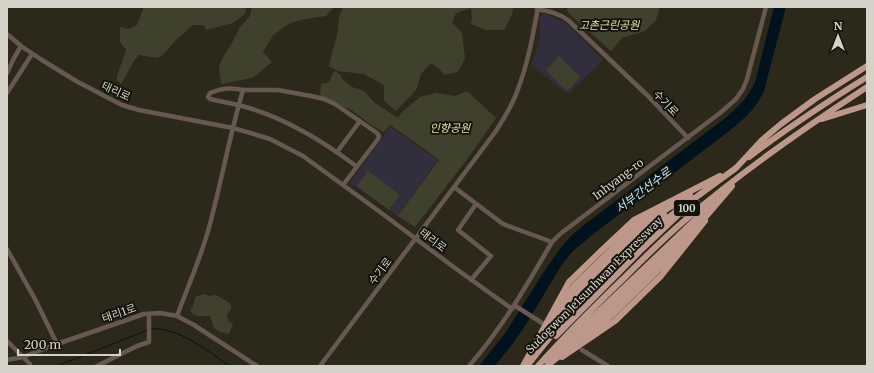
<svg xmlns="http://www.w3.org/2000/svg" width="874" height="373" viewBox="0 0 874 373" font-family="Merriweather,'Noto Sans KR',serif">
<rect width="100%" height="100%" fill="#2d291a"/>
<!-- education -->
<path fill="#322e3e" d="M545,14l21,9 37,37 -34,33h-3l-35,-28 5,-12 4,-18 -1,-18z
M390,127l48,33 -40,56 -48,-33z"/>
<!-- green -->
<path fill="#40412c" d="M144,7h102l-1,7 -12,9 -27,7 -2,-5h-11l-17,15 -12,14 -6,4 -19,-3 -6,7 -10,19 -2,3 -4,-4v-4l9,-26 -6,-8v-15l9,2 8,-4z
M252,7h82l-8,9 -21,3 -15,4 -17,12 -10,17 9,10 -20,16 -31,6 -2,-17 4,-10 9,-14 8,-16 10,-11z
M343,7h170l-1,8 -8,15h-18l-15,-6 1,-7 -1,-9 -15,5 -4,10 10,9 3,26 -7,14 -13,3 -6,-6 -8,-6 -10,11 -5,16 -20,21 -12,-10v-16l-20,-11 -27,-3 -8,-5c2,-11 6,-21 8,-31 2,-11 0,-17 6,-28z
M567,7h93l-4,13 -11,11 -23,7 -11,13 -43,-38z
M559,56l21,21 -13,14 -21,-21z
M334,71l6,3 3,6 9,7 12,4 11,12 23,15 5,-7 17,-14 16,-4 19,3 12,-5 29,27 -31,44 -50,65 -17,-11 41,-56 -16,-12 -33,-23 -6,7h-1l-13,-8 -17,-13 -33,-15 1,-12 8,-2z
M368,171l32,24 -11,15 -32,-24z
M205,294l4,2 7,-1 15,9v5l-4,6 1,6 5,3 -4,10 -9,-2 -6,-4 -4,-12c-7,0 -16,2 -20,-6l3,-3 2,-10z"/>
<!-- water -->
<path fill="#00121e" d="M774,7h12l-22,84c-8,18 -21,29 -36,41l-132,100 -23,19 -12,15 -36,60 -14,20 -16,20h-16l27,-34 37,-59 19,-27 11,-12 11,-9 140,-106c13,-11 24,-21 31,-37z"/>
<g fill="none" stroke-linecap="round" stroke-linejoin="round">
<!-- stream -->
<path stroke="#00121e" stroke-width="1" d="M151,329c27,-3 57,23 79,37
M57,366l91,-36"/>
<!-- minor -->
<path stroke="#685852" stroke-width="4.5" d="M537,9c11,2 21,4 31,11l79,75 41,43
M7,34l14,12 21,14 34,21 46,24 17,5 94,18 24,7 13,4 33,17 73,53 79,59 57,41
M7,73l7,-15 7,-12
M243,90c-12,-3 -22,-2 -33,3l-2,4 2,2c13,3 26,5 39,9 40,12 74,33 107,58
M7,93l25,-39
M337,152l23,-31
M454,187l49,37 49,18
M7,249l29,52 21,43 87,-30 16,-1 17,3 17,9 63,41
M471,280l20,-24 -33,-26 18,-26
M514,305l28,18
M177,316c11,-30 25,-61 33,-92 12,-45 20,-90 33,-134h35l33,6 13,3 11,5 42,29 2,3 -1,3 -35,46
M7,341l23,23
M582,350l26,16
M7,360l16,-3 34,-13
M97,366l40,-20 12,-4v-28
M320,366l176,-235c9,-14 17,-27 22,-42 10,-26 15,-54 20,-82
M469,366c33,-38 58,-81 83,-124l8,-8 160,-121 16,-14 7,-10 4,-10 19,-72"/>
<!-- highway -->
<path stroke="#bd9789" stroke-width="6" d="M822,119l45,-14
M749,157c38,-29 78,-55 118,-80
M662,212l28,-17
M703,220l29,-34
M679,244l25,-27
M554,318l20,-32 64,-62 26,-15
M558,319l20,-29 64,-63 22,-13
M580,335l25,-21 74,-73
M556,336l86,-87 35,-33
M585,336l26,-20 46,-45 25,-28
M541,340l16,-24
M559,355l25,-20
M562,357l53,-36 46,-45 44,-55
M547,361l171,-163
M523,366l46,-84 32,-31 33,-31 86,-44
M527,366l56,-70 64,-63 89,-65 26,-28 19,-16 34,-25 52,-33
M538,366c28,-31 57,-60 87,-89 19,-19 38,-38 59,-56 57,-49 120,-93 183,-134
M547,366l15,-12"/>
</g>
<g text-anchor="middle" dominant-baseline="central" stroke-width="4" stroke-linejoin="round" paint-order="stroke">
<!-- shield labels -->
<rect fill="#13120b" stroke="#9b9990" stroke-width="1" x="674" y="200" width="26" height="16" rx="3"/>
<g font-size="10" font-weight="bold" fill="#d5d3c9">
<text x="687" y="208">100</text>
</g>
<!-- park labels -->
<g font-size="11" font-style="italic" fill="#e1e6a8" stroke="#13120b">
<text x="609" y="25">고촌근린공원</text>
<text x="450" y="128">인향공원</text>
</g>
<!-- street labels -->
<g font-size="11" fill="#d5d3c9" stroke="#13120b">
<text transform="translate(116 91) rotate(25)">태리로</text>
<text transform="translate(666 103) rotate(46)">수기로</text>
<text transform="translate(618 179) rotate(-37)">Inhyang-ro</text>
<text transform="translate(433 240) rotate(37)">태리로</text>
<text transform="translate(380 271) rotate(-53)">수기로</text>
<text transform="translate(594 285) rotate(-45)">Sudogwon Je1sunhwan Expressway</text>
<text transform="translate(119 313) rotate(-19)">태리1로</text>
</g>
<!-- water labels -->
<g font-size="12" font-style="italic" fill="#c2e7fc" stroke="#13120b">
<text transform="translate(643 190) rotate(-37)">서부간선수로</text>
</g>
</g>
<!-- border -->
<rect width="874" height="373" fill="none" stroke="#d5d3c9" stroke-width="16"/>
<!-- north arrow -->
<g transform="translate(838 36)" stroke="#13120b" stroke-width="3" paint-order="stroke">
<path d="M0-3L7 15L0 10L-7 15Z" fill="#d5d3c9"/>
<text y="-6" font-size="11" font-weight="bold" text-anchor="middle" fill="#d5d3c9">N</text>
</g>
<!-- scale -->
<path d="M18 349v6h102v-6" fill="none" stroke="#d5d3c9" stroke-width="2"/>
<text x="24" y="349" font-size="12" fill="#d5d3c9" stroke="#13120b" stroke-width="3" paint-order="stroke">200 m</text>
</svg>
